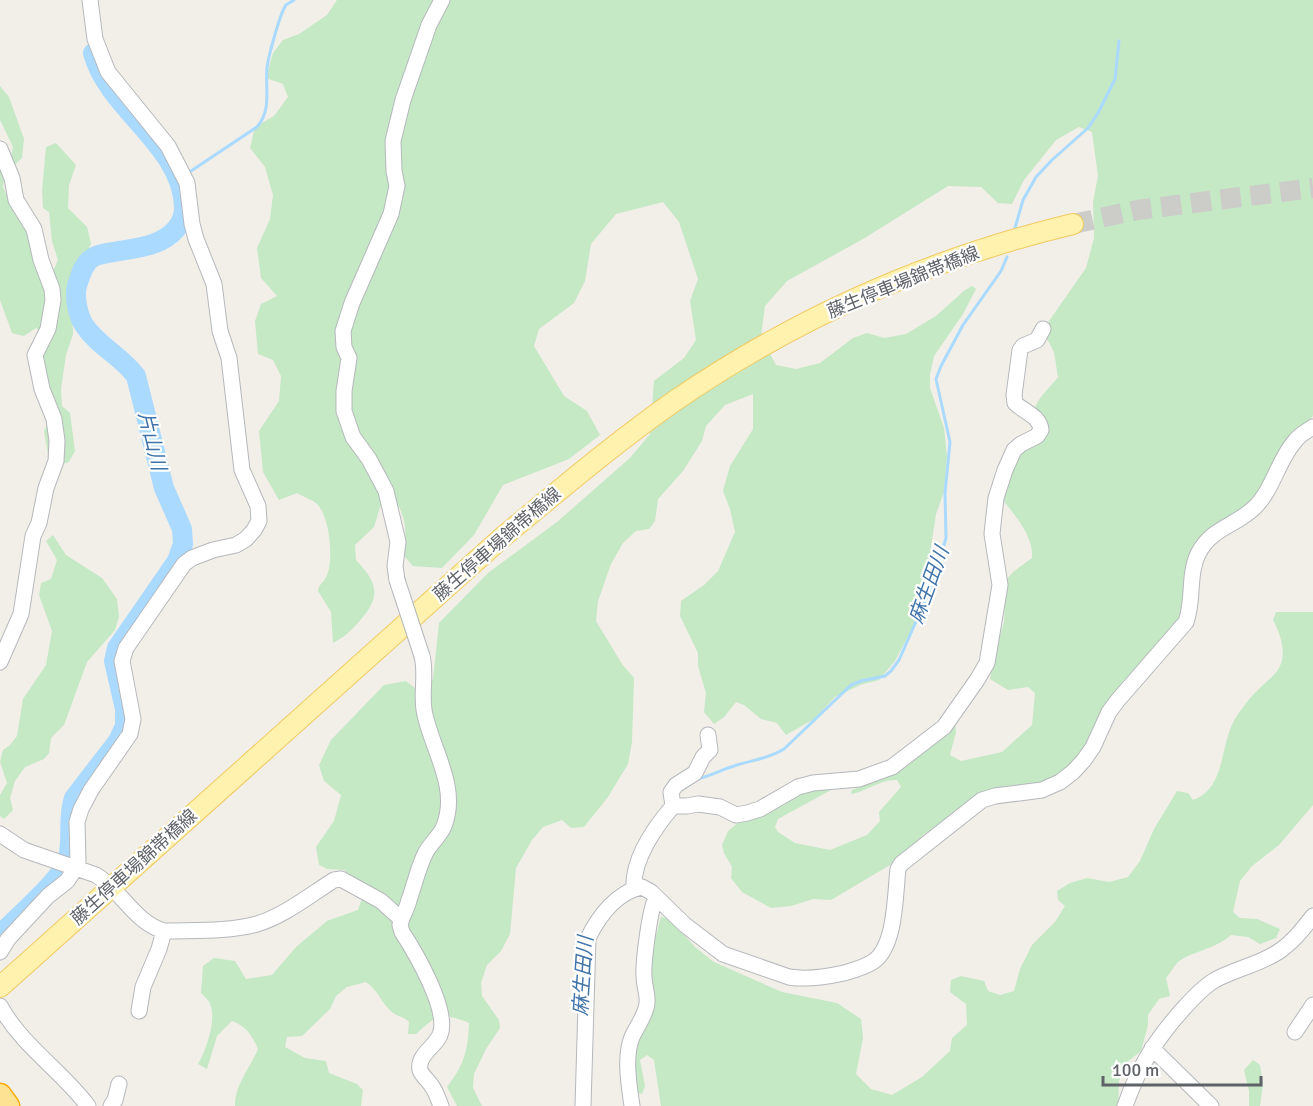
<svg xmlns="http://www.w3.org/2000/svg" width="1313" height="1106" viewBox="0 0 1313 1106" font-family="Signika,'Noto Sans JP',sans-serif">
<rect width="100%" height="100%" fill="#f1efe8"/>
<!-- green -->
<path fill="#c5e8c5" d="M337,0h976v415l-2,5 -10,8 -42,64 -15,17 -36,30 -19,69 -105,146 -28,25 -106,40 -26,15 -15,16 -19,15 -59,35 -18,-1 -22,7 -20,2 -29,-16 -11,-14 1,-11 -8,-14 -2,-8 6,-14 16,-13 57,-27 27,-4 3,3 -53,29 -3,8 3,5 17,11 35,7 37,-15 13,-14 -1,-9 22,-25 -4,-7c-16,-1 -30,11 -46,14l1,-4c26,-10 53,-24 76,-40 11,-8 16,-21 27,-27l1,9 -6,23 11,6 41,-9 30,-27 3,-32 -7,-6 -20,3 -18,-11 5,-27 9,-30 2,-42 7,-8 19,-14c2,-21 -17,-43 -30,-59 5,-16 9,-36 20,-49 10,-12 21,-10 25,-27l-12,-15c3,-11 16,-21 23,-31l-4,-25 -8,-15 3,-16 37,-53 8,-30 -1,-36 5,-26 -6,-44 -13,-5 -23,13 -32,40 -12,24 -14,-1 -17,-16 -33,-1 -85,53 -76,42 -22,25 -4,30 15,29 20,4 24,-6 33,-25 14,-5 17,5 22,-4 30,-18 29,-26 7,-4 4,3 -13,25 -29,42 -4,18v14l14,40 3,29 -3,35 -8,22 -9,59 -14,54 -18,34 -16,19 -19,5 -25,12 -21,22 -28,16 -9,-12 -16,-4 -17,-14 -8,-3 -12,15 -10,7 -10,-12 2,-19 -8,-27v-13l-18,-37 1,-15 23,-16 14,-14 17,-39 -5,-23 -7,-18 7,-25 23,-37v-35l-28,11 -19,21 -4,15 -19,30 -25,28 -3,22 -6,8 -13,2 -13,12 -12,21 -13,37 -2,20 26,43 12,14 -2,64 -4,22 -20,33 -24,30 -13,1 -9,-8 -19,7 -11,13 -16,28 -6,66 -9,17 -14,14 -6,18 1,13 17,24 1,8 -14,21 -12,25 -1,14 9,18h-25l-10,-19c17,-22 21,-36 22,-64 -28,-11 -31,-9 -53,11h-8l1,-12c-5,-6 -12,-5 -17,-10 -11,-9 -13,-21 -26,-30l-19,5 -11,9 -6,13 -28,27 -15,1 -2,10 20,11 21,3 3,12 28,11 6,6 -2,16h-126c-1,-20 15,-38 23,-57 -6,-14 -12,-23 -26,-28l-15,15 -10,33 -9,-5c8,-14 19,-44 12,-60 -1,-4 -6,-8 -9,-11l2,-27 11,-8 21,3 11,18 26,-4 24,-28 31,-26 31,-11 8,-23 -22,-17 -17,-1 -8,-4 -3,-18 18,-26 7,-26 -17,-14 -5,-16 12,-25 53,-55 22,-4 10,8 17,-10 6,-56 49,-50 69,-51 73,-64 20,-24 4,-53 30,-23 12,-18 -6,-39 8,-22 -19,-57 -16,-20 -47,12 -25,30 -6,37 -11,22 -35,26 -5,17 30,50 23,15 13,24 -31,24 -66,26 -29,50 -32,33 -29,-2 -9,-10c2,-25 4,-38 -11,-58l-13,9 -6,20 -19,18 1,15c20,21 26,35 6,58 -9,11 -16,18 -29,25l-2,-31 -13,-21c1,-7 4,-7 7,-12 10,-16 5,-60 -7,-74 -4,-5 -15,-8 -21,-12l-18,7 -16,-28 -4,-41 20,-30 2,-25 -8,-16 -15,-6 -3,-33 6,-17 16,-8 -16,-18 -4,-30 13,-29 3,-24 -8,-28 -15,-19 5,-21 19,-11 14,-19 -5,-13 -17,-6 7,-25 10,-13 16,-6 28,-19z
M0,86l9,11 15,42 -2,19 -17,16 -2,13 11,26 12,16 6,21 21,21 5,-11 -6,-19 -3,-29 -6,-4 -1,-17 4,-44 10,-4 20,22 -7,20 -1,23 19,19 4,17 -19,39 1,51 -7,21 -5,34 1,17 8,7 5,38 -6,11 -10,3 -11,-11 -4,-23 5,-10 -8,-67 8,-15 -13,-11 -12,8 -12,-3 -12,-33v-141l1,1 10,-4 2,-9 -13,-27z
M53,535l13,20 36,23 15,21 2,18 -4,13 -28,32 -23,63 -13,13 -2,15 -5,6 -19,8 -10,14 -5,17 3,12 -9,9 -4,-3v-21l7,-12 -7,-21 3,-12 7,-5 7,-9 6,-37 23,-34 6,-34 -13,-36 2,-12 10,-4 6,-19 -11,-19z
M1276,612h37v193l-34,40 -27,21 -12,15 -7,31 7,6 17,1 23,10 -4,9 -16,6 -12,-7 -17,-2c-17,15 -37,15 -53,27 -4,4 -8,11 -12,16l4,18 -11,3 -11,16v10l-7,26 -15,12 -7,18 -1,25h-457l-7,-46 -7,-5 -7,5 5,26 -3,8 -6,-2 -3,-18 6,-43 12,-50 1,-32 9,-32 9,2 25,28 19,15 68,30 55,11 24,16 2,19 -7,36 15,15 21,6 30,-18 28,-26 2,-13 15,-13 -1,-21 -16,-12 1,-12 10,-4 23,5 4,10 12,4 14,-4 6,-22 12,-24 23,-23 10,-16 -7,-6 -1,-9 13,-8 17,-5 22,4 19,-5 12,-16 14,-32 23,-38 11,2 5,7c31,-11 27,-49 39,-75 4,-10 19,-29 28,-37 9,-9 19,-15 22,-28 3,-13 -3,-29 -9,-40z
M1253,1060l7,5 3,19 -3,22h-11v-15l-5,-21z"/>
<g fill="none" stroke-linecap="round" stroke-linejoin="round">
<!-- stream -->
<path stroke="#aadaff" stroke-width="3" d="M188,173l69,-46c15,-17 8,-38 10,-59 1,-10 13,-55 19,-63 1,-1 7,-4 8,-5
M1015,228l8,-28 13,-23 16,-17 36,-32 10,-15 17,-34 4,-38
M697,779c13,-3 24,-9 37,-13 18,-6 34,-7 50,-17l67,-64 10,-4 24,-5 6,-5 8,-11 34,-77 13,-45 -1,-45 5,-51 -14,-63 5,-13 22,-41 38,-54 6,-14"/>
<!-- river -->
<path stroke="#aadaff" stroke-width="20" d="M0,935c15,-17 64,-57 68,-77 5,-20 -1,-40 6,-60l44,-57 7,-15v-17l-11,-48 3,-13 60,-87 6,-17 -1,-15 -18,-41 -28,-112c-15,-20 -38,-30 -52,-51 -6,-10 -10,-28 -7,-39 3,-10 6,-22 15,-28 6,-4 14,-5 22,-6 21,-4 47,-5 62,-23 5,-6 8,-13 8,-21 -1,-63 -76,-98 -91,-155"/>
<!-- major-tunnel -->
<path stroke="#ccccc8" stroke-width="20" stroke-dasharray="20 10" stroke-linecap="butt" d="M1073,224l64,-14 176,-22"/>
<defs>
<path id="minor" d="M0,149l12,29 4,22 18,29 7,31 11,29 1,11 -5,29 -13,26 7,34 12,30 3,22 -1,20 -10,27 -7,35 -6,13 -12,78 -21,48
M397,580l-2,-14 3,-24 -12,-51 -17,-32 -16,-22 -9,-26v-20l5,-33 -5,-11 -1,-16 9,-28 39,-89 6,-28 -3,-15 -1,-30 10,-41 26,-75 13,-25
M422,656c5,20 -2,39 3,59 8,36 34,73 19,111 -4,10 -13,17 -18,26 -8,15 -11,32 -17,48 -2,9 -7,16 -9,25l2,7c13,20 48,79 38,103 -5,12 -23,20 -20,35 2,6 8,10 11,15 5,6 7,14 10,21
M673,806l-2,-14 5,-7 19,-12 8,-16 7,-7 -2,-15
M0,834l24,16 72,25c25,15 39,48 68,56 30,-1 64,1 93,-7 27,-8 53,-29 77,-44l7,-1 40,22 20,18
M634,889c-2,-29 21,-62 39,-83h14l11,-2 22,3 16,8 11,-2 13,-4 38,-22 15,-4 46,-4 33,-12 52,-40 33,-47 10,-17 13,-78 -8,-51 1,-10 3,-26 9,-28 9,-20 7,-6 16,-8 4,-6c-1,-14 -17,-18 -26,-27l-1,-8 6,-45 3,-4 14,-6 6,-11
M0,952l8,-13 40,-43 19,-15 8,-12 3,-7 -1,-40 4,-13 10,-19 39,-56 3,-15 -11,-58 4,-13 58,-84 8,-6 21,-8 23,-5 10,-6 8,-9 5,-9 -1,-15 -16,-36 -13,-112 -9,-27 -6,-47 -18,-45 -4,-15 -5,-41 -19,-37 -60,-74 -13,-33 -5,-39
M0,1006c23,41 61,64 88,100
M139,1011l4,-24 16,-38 5,-18
M1295,1032l18,-27
M1152,1048l59,58
M111,1106l4,-6 4,-16
M583,1106l5,-168c11,-22 29,-46 54,-51l9,5 34,33 38,29 66,23c18,3 37,0 55,-4 10,-3 22,-6 30,-12 22,-16 21,-67 24,-92l3,-5 81,-64 13,-4 47,-6 18,-8 13,-10 11,-12 9,-13 16,-35 9,-12 68,-78c8,-22 2,-47 12,-68 13,-26 37,-28 56,-46 19,-18 24,-48 41,-67 4,-6 12,-10 18,-14
M632,1106c-3,-21 -8,-49 0,-69 5,-11 14,-22 15,-34 1,-8 -3,-18 -3,-27 -1,-14 6,-68 12,-78
M1125,1106c14,-40 31,-67 59,-98 9,-10 19,-21 31,-28 20,-11 43,-15 63,-28 14,-9 25,-23 35,-36"/>
<path id="major" d="M0,987l505,-452c56,-46 111,-93 171,-135 120,-82 255,-142 397,-176"/>
<path id="highway" d="M0,1095l8,11"/>
</defs>
<!-- minor casing -->
<use href="#minor" stroke="#b5b8bc" stroke-width="17"/>
<!-- major casing -->
<use href="#major" stroke="#f2c960" stroke-width="22"/>
<!-- highway casing -->
<use href="#highway" stroke="#f9ab00" stroke-width="25"/>
<!-- minor -->
<use href="#minor" stroke="#fff" stroke-width="15"/>
<!-- major -->
<use href="#major" stroke="#fff2af" stroke-width="20"/>
<!-- highway -->
<use href="#highway" stroke="#fde293" stroke-width="22"/>
<defs>
<path id="minor-bridge" d="M397,580l25,76"/>
</defs>
<!-- minor-bridge casing -->
<use href="#minor-bridge" stroke="#b5b8bc" stroke-width="17" stroke-linecap="butt"/>
<!-- minor-bridge -->
<use href="#minor-bridge" stroke="#fff" stroke-width="15"/>
</g>
<g text-anchor="middle" dominant-baseline="central" stroke-width="4.5" stroke-linejoin="round" paint-order="stroke">
<!-- street labels -->
<g font-size="18" fill="#5f6368" stroke="#fff">
<text transform="translate(903 282) rotate(-22)">藤生停車場錦帯橋線</text>
<text transform="translate(497 544) rotate(-41)">藤生停車場錦帯橋線</text>
<text transform="translate(134 867) rotate(-42)">藤生停車場錦帯橋線</text>
</g>
<!-- water labels -->
<g font-size="20" font-style="italic" fill="#4174aa" stroke="#fff">
<text transform="translate(152 441) rotate(76)">片山川</text>
<text transform="translate(929 585) rotate(-70)">麻生田川</text>
<text transform="translate(583 976) rotate(-86)">麻生田川</text>
</g>
</g>
<!-- scale -->
<path d="M1103 1076v9h158v-9" fill="none" stroke="#5f6368" stroke-width="3"/>
<text x="1112" y="1076" font-size="18" fill="#5f6368" stroke="#ffffff" stroke-width="4.5" paint-order="stroke">100 m</text>
</svg>
